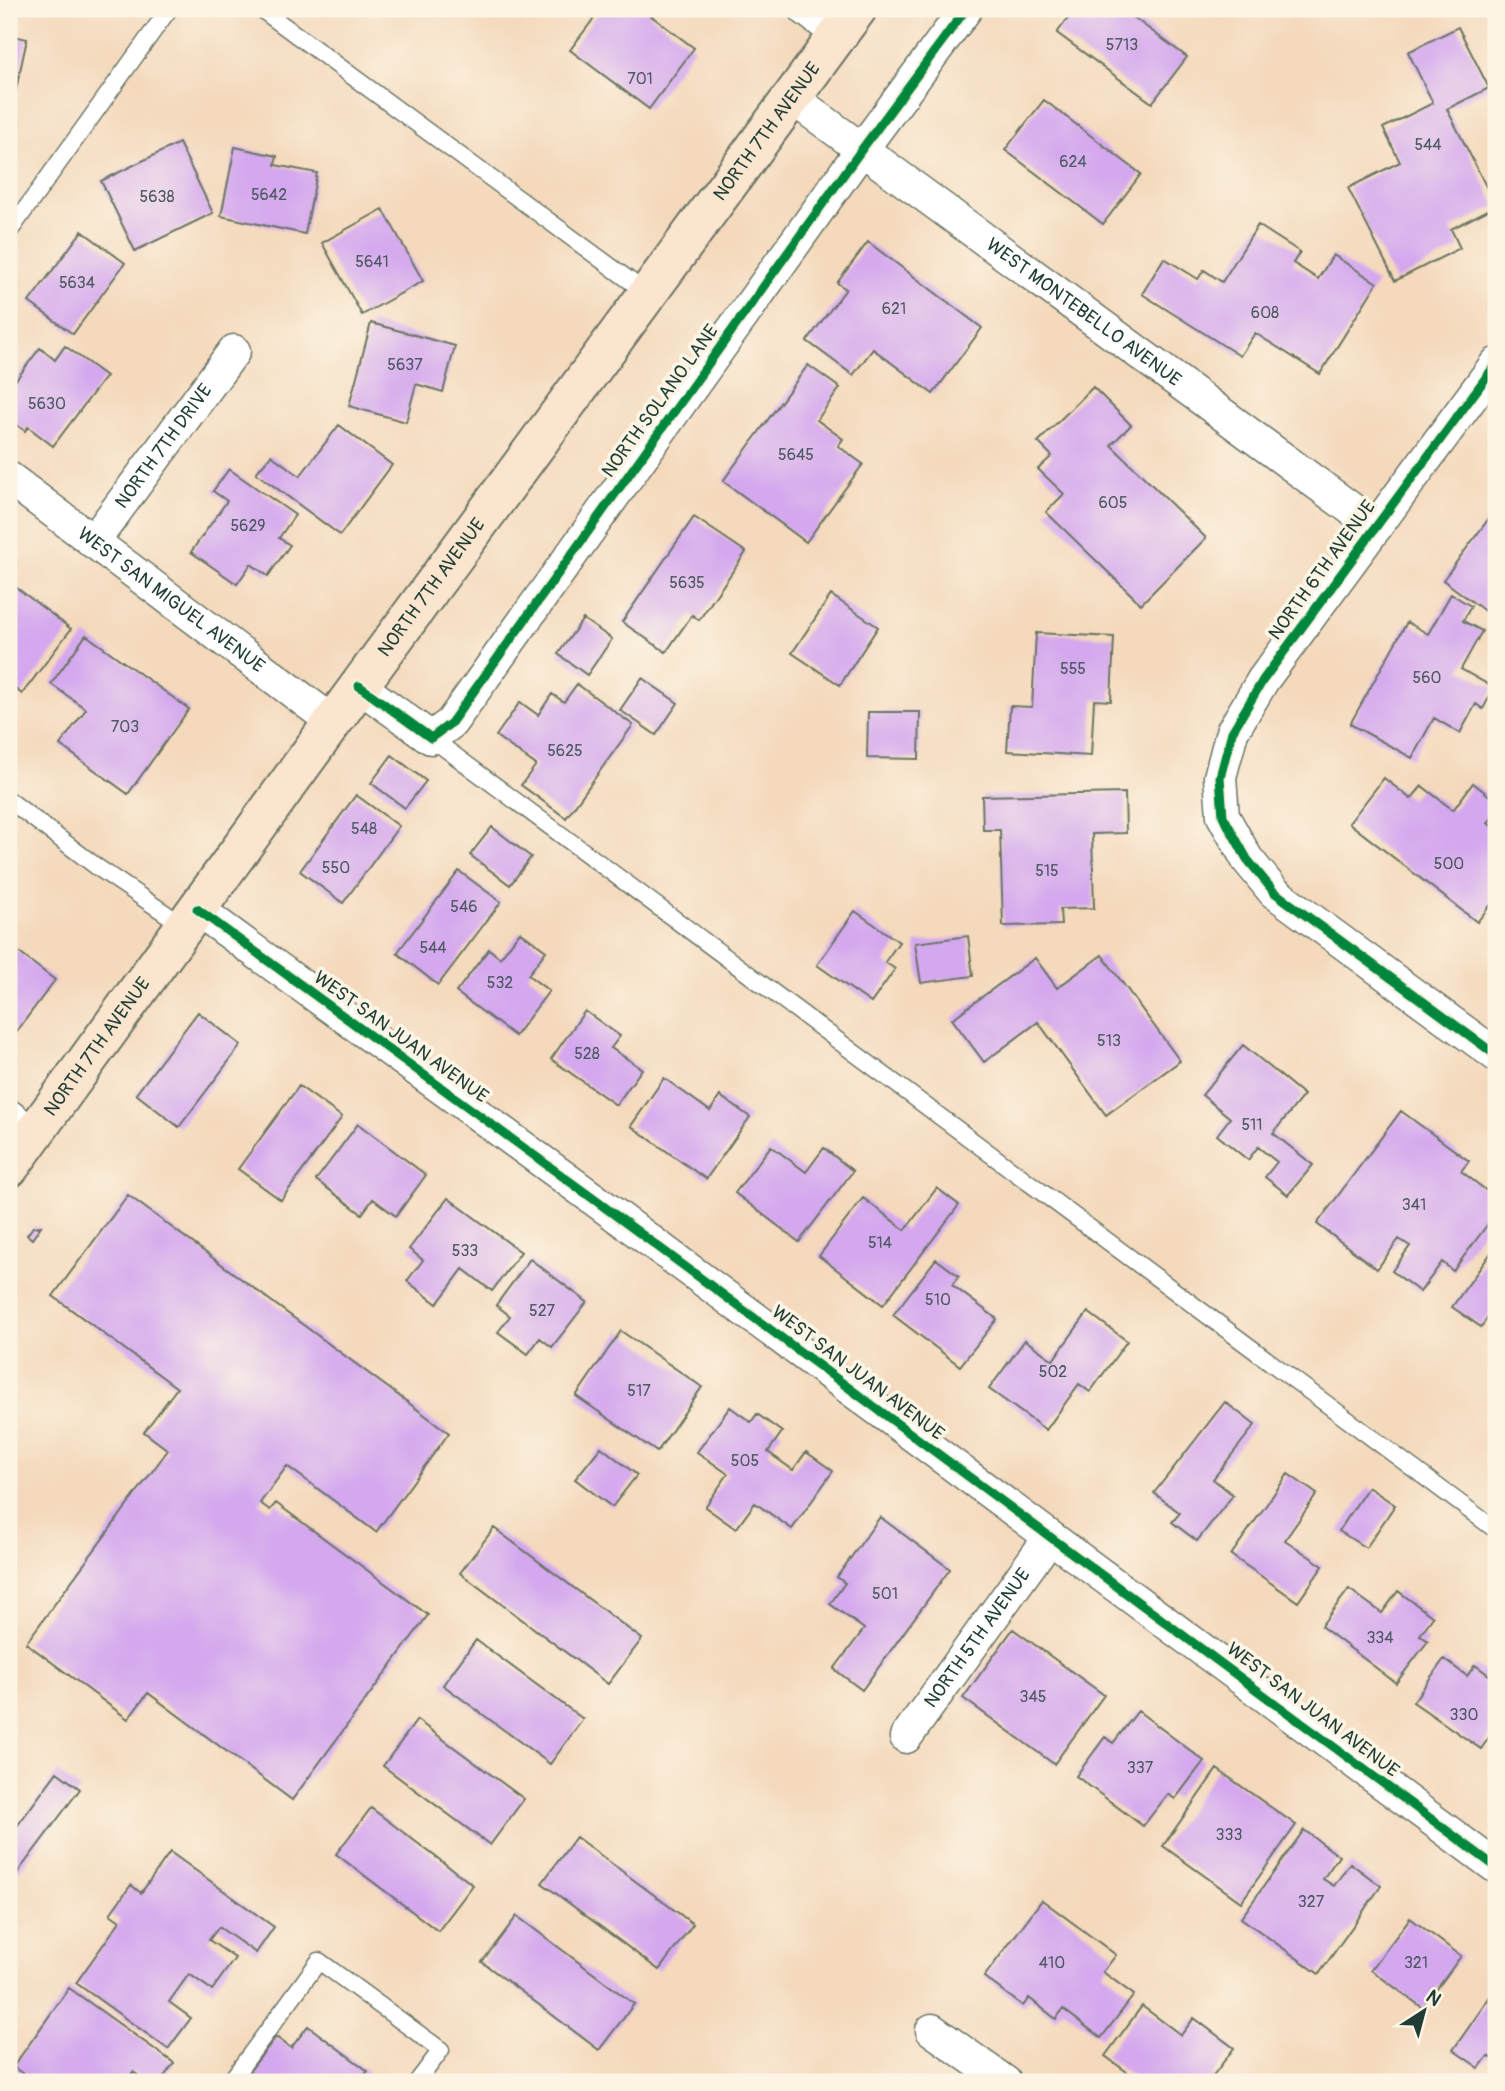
<svg xmlns="http://www.w3.org/2000/svg" width="1505" height="2091" viewBox="0 0 1505 2091" font-family="Pangolin,sans-serif">
<rect width="100%" height="100%" fill="#fcf5e5"/>
<filter id="ink" filterUnits="userSpaceOnUse"><feTurbulence type="fractalNoise" baseFrequency=".0143" numOctaves="2"/><feDisplacementMap in="SourceGraphic" scale="14" xChannelSelector="R" yChannelSelector="G"/><feConvolveMatrix kernelMatrix="1 2 1 2 8 2 1 2 1" color-interpolation-filters="sRGB"/></filter>
<filter id="wash" filterUnits="userSpaceOnUse"><feTurbulence type="fractalNoise" baseFrequency=".00686" numOctaves="4" result="noise"/><feDisplacementMap in="SourceGraphic" scale="28" xChannelSelector="R" yChannelSelector="G"/><feGaussianBlur stdDeviation="1.57" result="paint"/><feColorMatrix in="noise" values="0 0 0 0 0 0 0 0 0 0 0 0 0 0 0 0 0 1.4 0 .05"/><feComposite in="paint" operator="in"/></filter>
<g filter="url(#wash)">
<rect width="100%" height="100%" fill="#f4d9bc"/>
<g id="blocks">
<!-- building -->
<path fill="#d4a8ee" d="M601,9h54l-5,6 44,33 -45,61 -79,-59z
M1075,9h64l-6,8 54,40 -35,46 -95,-70z
M1458,27l31,61 -42,21 49,97 -45,23 9,19 -65,33 -47,-93 52,-26 -17,-34 50,-25 -25,-51z
M9,35l18,4 -17,78h-1z
M1044,100l97,74 -38,50 -98,-74z
M179,143l34,70 -78,38 -34,-70z
M235,147l42,9 -2,9 42,8 -12,61 -84,-18z
M383,209l40,72 -61,34 -40,-72z
M1258,225l42,27 -7,11 25,16 15,-24 44,28 -57,91 -65,-41 -15,23 -98,-62 22,-36 34,21 6,-9 18,12z
M82,231l43,32 -52,71 -44,-32z
M868,242l114,86 -49,66 -60,-45 -20,26 -46,-34 39,-52 -9,-6z
M371,323l84,23 -12,46 -27,-8 -10,38 -57,-16z
M65,346l41,30 -53,70 -25,-19 -3,4 -16,-12v-30l31,-41 15,12z
M808,365l32,23 -23,32 26,19 -5,7 25,18 -57,78 -83,-61z
M1093,387l38,38 -20,20 95,93 -65,66 -95,-92 18,-18 -26,-25 14,-13 -14,-14z
M339,425l53,40 -52,70 -84,-62 15,-18 29,21z
M229,469l66,46 -16,23 11,7 -22,31 -17,-12 -14,20 -46,-32 36,-51 -14,-10z
M1496,509v108l-10,-5 -43,-32z
M694,517l52,35 -47,68 -7,-5 -26,37 -44,-30z
M9,582l62,47 -49,65 -13,-10z
M1451,594l20,12 -8,15 19,10 -21,38 33,19 -11,21 -7,-5 -16,29 -26,-15 -22,40 -62,-34 57,-102 21,12z
M831,595l47,32 -38,58 -48,-32z
M583,619l29,20 -25,36 -29,-21z
M1036,633l78,4 -3,64 -17,-1 -3,56 -84,-5 3,-45 22,1z
M86,635l103,74 -61,85 -68,-49 26,-36 -35,-25z
M642,678l36,25 -22,32 -36,-25z
M577,684l56,41 -67,93 -45,-33 15,-20 -40,-29 24,-34 18,13 14,-21 12,8z
M868,712h52l-1,47 -52,-1z
M392,755l34,26 -21,27 -34,-25z
M1384,778l27,21 11,-13 31,24 20,-27 23,18v11l-8,11 8,7v68l-19,24 -128,-99z
M1125,793l1,40 -34,1 2,74 -34,1 1,16 -58,1 -3,-96h-17l-1,-34z
M356,795l43,31 -56,77 -43,-32z
M492,827l39,30 -21,28 -40,-30z
M459,871l42,31 -63,83 -41,-32z
M855,911l44,31 -14,20 10,7 -24,34 -54,-38z
M520,932l26,19 -18,24 21,16 -34,45 -59,-44 33,-43 11,9z
M968,936l5,40 -52,7 -6,-40z
M9,945l46,35 -38,51 -8,-6z
M1102,955l78,106 -74,54 -68,-93 -54,40 -32,-43 83,-61 22,30z
M585,1011l35,25 -9,12 31,21 -26,36 -65,-46z
M198,1012l43,33 -62,82 -43,-33z
M1243,1045l61,50 -31,38 40,32 -25,30 -23,-18 12,-15 -19,-15 -10,13 -31,-25 13,-17 -28,-23z
M664,1078l46,33 10,-15 30,21 -44,62 -75,-53z
M299,1086l43,31 -61,83 -43,-31z
M1401,1111l68,50 -8,10 35,27v15l-43,58 -11,-9 -22,30 -28,-21 18,-25 -11,-7 -22,30 -60,-45z
M358,1124l68,51 -30,41 -23,-17 -11,15 -46,-34z
M771,1146l35,26 18,-24 29,23 -54,71 -64,-49z
M937,1188l22,17 -76,100 -64,-49 44,-58 42,32z
M128,1195l321,238 -73,99 -89,-66 -27,37 10,7 6,-7 152,112 -136,185 -144,-107 -20,26 -102,-76 142,-193 -24,-18 33,-44 -124,-92z
M448,1198l73,54 -29,39 -29,-22 -26,35 -30,-23 16,-21 -14,-11z
M41,1226l-9,13 -5,-4 6,-8z
M1496,1246v60l-15,21 -29,-20z
M530,1259l57,43 -35,45 -12,-9 -12,16 -30,-22 12,-16 -14,-11z
M936,1259l23,17 -7,9 45,34 -37,47 -67,-51z
M1088,1312l39,29 -37,51 -11,-8 -33,46 -57,-41 36,-49 28,20z
M621,1331l81,56 -45,65 -81,-56z
M1225,1402l30,23 -42,54 20,16 -36,46 -25,-19 8,-9 -26,-20z
M730,1407l21,15 6,-8 25,18 -14,20 25,18 13,-18 27,19 -41,58 -37,-26 -19,26 -31,-22 23,-33 -31,-22z
M601,1447l36,28 -25,32 -37,-28z
M1288,1474l29,20 -32,46 38,26 -25,36 -67,-47z
M1368,1487l27,18 -29,43 -27,-17z
M880,1517l70,52 -88,121 -28,-21 30,-40 -34,-25 15,-21 -8,-6z
M494,1528l148,111 -34,45 -148,-111z
M1349,1589l33,24 16,-22 35,26 -13,18 8,6 -32,42 -75,-57z
M1013,1629l91,66 -50,69 -91,-66z
M476,1640l107,79 -33,45 -107,-79z
M1444,1659l23,17 8,-11 21,15v47l-15,22 -68,-47z
M1138,1711l66,50 -29,38 -7,-5 -25,32 -67,-50 29,-39 8,6z
M417,1720l107,79 -34,46 -107,-79z
M1217,1769l79,56 -55,77 -78,-56z
M57,1772l23,17 -71,95v-47z
M371,1808l102,77 -35,46 -102,-77z
M1304,1830l35,26 -16,23 11,7 16,-23 31,23 -62,88 -78,-56z
M576,1837l117,87 -34,46 -117,-87z
M170,1852l104,75 -18,26 -37,-26 -10,13 26,18 -23,32 -23,-16 -20,28 22,16 -23,31 -92,-66 44,-62 -10,-7 21,-29 10,8z
M1042,1900l74,55 -13,17 31,23 -33,43 -38,-29 -7,10 -27,-21 -6,8 -39,-29z
M517,1916l117,88 -35,46 -117,-88z
M1410,1918l51,38 -38,52 -52,-38z
M69,1988l105,75 -14,19h-13l-14,-10 -7,10h-91l-22,-15z
M1496,1988v73l-8,-5 -9,12 -26,-18z
M1142,2006l39,29 13,-17 40,30 -22,29 7,5h-78l-36,-26z
M308,2026l60,45 -9,11h-118l35,-45 15,11z"/>
</g>
</g>
<g filter="url(#ink)">
<use href="#blocks" fill-opacity="0" stroke="#6a7464" stroke-width="2"/>
<g fill="none" stroke-linecap="round" stroke-linejoin="round">
<defs>
<path id="lane" d="M261,9l387,285
M9,232l160,-223
M431,738l1065,792
M9,800l88,67 87,59
M230,2082l89,-121 122,89 -24,32"/>
<g id="street">
<path d="M805,9l33,25"/>
<path id="s1" d="M792,98l584,429"/>
<path d="M1496,364l-233,316 -31,52 -12,45 3,39 24,43 27,33 222,163"/>
<path id="s2" d="M9,478l324,244"/>
<path id="s3" d="M93,542l141,-191"/>
<path d="M359,686l72,52 20,-15 411,-574 104,-140"/>
<path d="M197,909l398,291 901,667"/>
<path d="M9,1116l24,18"/>
<path id="s4" d="M906,1737l144,-200"/>
<path d="M932,2030l73,52"/>
</g>
<g id="secondary">
<path id="s5" d="M9,1168l350,-482 498,-677"/>
</g>
</defs>
<!-- lane casing -->
<use href="#lane" stroke="#6a7464" stroke-width="19"/>
<!-- street casing -->
<use href="#street" stroke="#6a7464" stroke-width="35"/>
<!-- secondary casing -->
<use href="#secondary" stroke="#6a7464" stroke-width="42"/>
<!-- lane -->
<use href="#lane" stroke="#fff" stroke-width="16"/>
<!-- street -->
<use href="#street" stroke="#fff" stroke-width="32"/>
<!-- secondary -->
<use href="#secondary" stroke="#fbe5cf" stroke-width="38"/>
<defs>
<path id="cycleway" d="M1496,364l-233,316 -31,52 -12,45 3,39 24,43 27,33 222,163
M359,686l72,52 20,-15 411,-574 104,-140
M197,909l398,291 901,667"/>
</defs>
<!-- cycleway casing -->
<use href="#cycleway" stroke="#fcf5e5" stroke-width="13"/>
<!-- cycleway -->
<use href="#cycleway" stroke="#00873e" stroke-width="9"/>
</g>
</g>
<g text-anchor="middle" dominant-baseline="central" stroke-width="7" stroke-linejoin="round" paint-order="stroke">
<!-- number labels -->
<g font-size="16" fill="#4c5862">
<text x="1122" y="45">5713</text>
<text x="640" y="79">701</text>
<text x="1428" y="145">544</text>
<text x="1073" y="162">624</text>
<text x="269" y="195">5642</text>
<text x="157" y="197">5638</text>
<text x="372" y="262">5641</text>
<text x="77" y="283">5634</text>
<text x="894" y="309">621</text>
<text x="1265" y="313">608</text>
<text x="405" y="365">5637</text>
<text x="47" y="404">5630</text>
<text x="796" y="455">5645</text>
<text x="1113" y="503">605</text>
<text x="248" y="526">5629</text>
<text x="687" y="583">5635</text>
<text x="1073" y="669">555</text>
<text x="1427" y="678">560</text>
<text x="125" y="727">703</text>
<text x="565" y="751">5625</text>
<text x="364" y="829">548</text>
<text x="1449" y="864">500</text>
<text x="336" y="868">550</text>
<text x="1047" y="871">515</text>
<text x="464" y="907">546</text>
<text x="433" y="948">544</text>
<text x="500" y="983">532</text>
<text x="1109" y="1041">513</text>
<text x="587" y="1054">528</text>
<text x="1252" y="1125">511</text>
<text x="1414" y="1205">341</text>
<text x="880" y="1243">514</text>
<text x="465" y="1251">533</text>
<text x="938" y="1300">510</text>
<text x="542" y="1311">527</text>
<text x="1053" y="1372">502</text>
<text x="639" y="1391">517</text>
<text x="745" y="1461">505</text>
<text x="885" y="1594">501</text>
<text x="1380" y="1638">334</text>
<text x="1033" y="1697">345</text>
<text x="1464" y="1715">330</text>
<text x="1140" y="1768">337</text>
<text x="1229" y="1835">333</text>
<text x="1311" y="1902">327</text>
<text x="1052" y="1963">410</text>
<text x="1416" y="1963">321</text>
</g>
<!-- street labels -->
<g font-size="19" fill="#1f3d34" stroke="#fcf5e5">
<text stroke="none"><textPath href="#s5" startOffset="1284">NORTH 7TH AVENUE</textPath></text>
<text stroke="none"><textPath href="#s1" startOffset="362">WEST MONTEBELLO AVENUE</textPath></text>
<text transform="translate(660 401) rotate(-54)">NORTH SOLANO LANE</text>
<text stroke="none"><textPath href="#s3" startOffset="119">NORTH 7TH DRIVE</textPath></text>
<text transform="translate(1322 570) rotate(-54)">NORTH 6TH AVENUE</text>
<text stroke="none"><textPath href="#s5" startOffset="718">NORTH 7TH AVENUE</textPath></text>
<text stroke="none"><textPath href="#s2" startOffset="203">WEST SAN MIGUEL AVENUE</textPath></text>
<text transform="translate(401 1037) rotate(36)">WEST SAN JUAN AVENUE</text>
<text stroke="none"><textPath href="#s5" startOffset="150">NORTH 7TH AVENUE</textPath></text>
<text transform="translate(858 1373) rotate(37)">WEST SAN JUAN AVENUE</text>
<text stroke="none"><textPath href="#s4" startOffset="122">NORTH 5TH AVENUE</textPath></text>
<text transform="translate(1313 1710) rotate(37)">WEST SAN JUAN AVENUE</text>
</g>
</g>
<!-- margin -->
<rect width="1505" height="2091" fill="none" stroke="#fcf5e5" stroke-width="35"/>
<!-- north arrow -->
<g transform="translate(1424 2011) rotate(36)" stroke="#fcf5e5" stroke-width="5" paint-order="stroke">
<path d="M0-5L12 26L0 18L-12 26Z" fill="#1f3d34"/>
<text y="-10" font-size="19" font-weight="bold" text-anchor="middle" fill="#1f3d34">N</text>
</g>
</svg>
